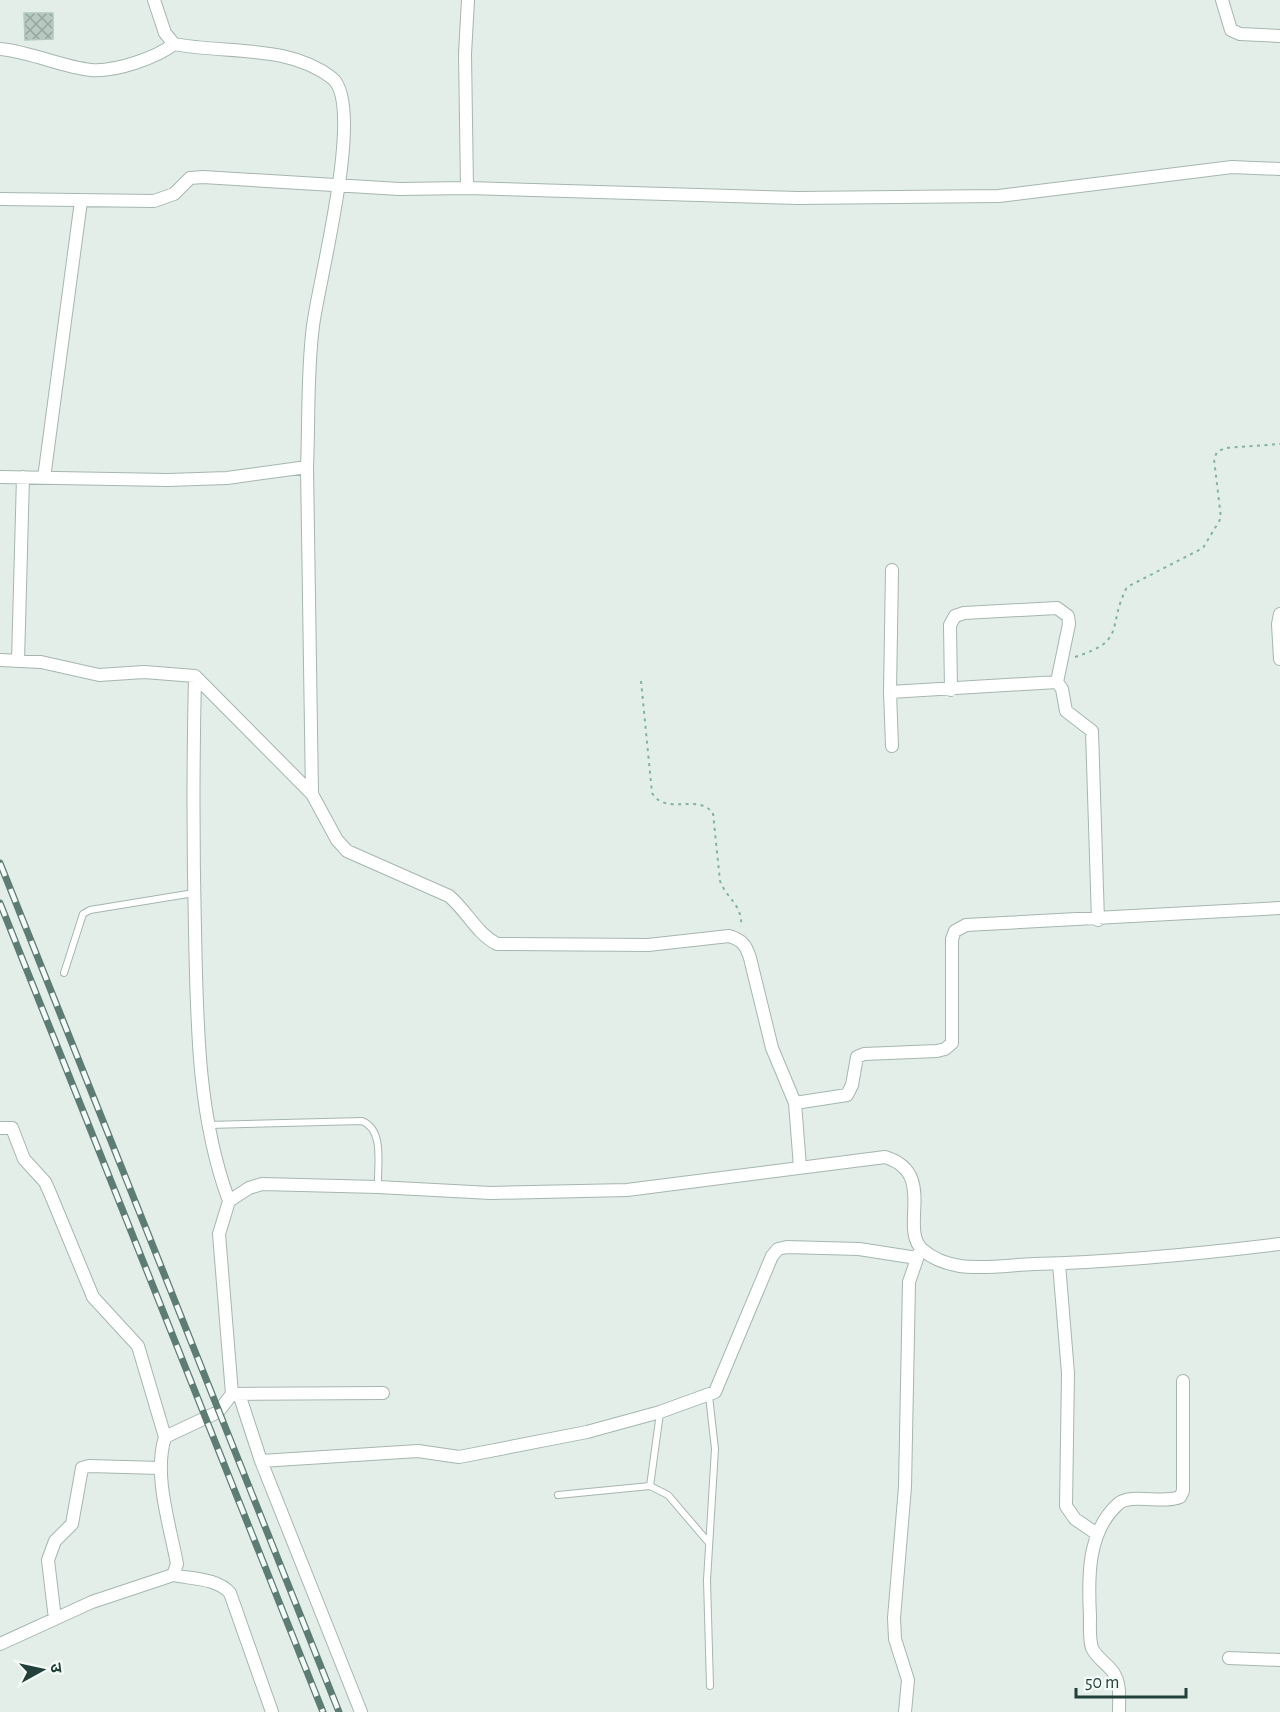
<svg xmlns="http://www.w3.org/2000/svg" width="1280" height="1712" viewBox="0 0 1280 1712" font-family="'Alegreya Sans','Noto Sans Devanagari',sans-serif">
<defs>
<pattern id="building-cross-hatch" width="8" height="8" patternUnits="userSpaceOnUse" patternTransform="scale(1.5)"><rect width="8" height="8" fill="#b8c9c2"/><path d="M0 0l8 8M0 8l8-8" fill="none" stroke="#95a59f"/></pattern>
</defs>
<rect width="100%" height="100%" fill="#e3eee9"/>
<!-- building -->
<path fill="url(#building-cross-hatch)" stroke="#b4c8c0" stroke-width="1.5" d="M24,13h29v26l-28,1z"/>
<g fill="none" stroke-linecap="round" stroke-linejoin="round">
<defs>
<path id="lane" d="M64,973l19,-59 7,-4 104,-17
M208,1125l154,-4c23,9 15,44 16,66
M709,1396l6,53 -8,131 3,106
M650,1486l10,-73
M558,1495l92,-9 18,9 41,48"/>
<path id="street" d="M154,0l11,33 9,11c52,10 114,0 158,34 34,27 -14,205 -19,248 -6,45 -4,95 -6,141
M1222,0l9,30 9,4 40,2
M0,49c32,3 62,18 91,21 24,2 65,-12 83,-26
M467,188l-2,-134 3,-54
M0,199l154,2 20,-7 16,-16 13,-1 196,12 68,-1 331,10 201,-2 233,-29 48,2
M0,477l168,3 59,-2 80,-11 5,327 -117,-118c-2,85 -2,170 0,255 2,90 2,184 34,270
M44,478l37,-277
M1280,614l-2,10 2,35
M0,660l41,2 58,13 45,-3 51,4
M18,661l5,-184
M951,690l-1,-65 5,-9 9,-3 93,-5 11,8 1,8 -12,58
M890,692l167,-10 5,7 4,22 26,20 6,189
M892,746l-2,-54 2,-122
M312,794l25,46 10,11 102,45c18,15 27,37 48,48l151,1 81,-9c13,4 17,9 21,22l22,90 23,55 5,64
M795,1103l52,-8 5,-10 5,-28 7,-3 73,-3 8,-2 7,-6v-104l3,-8 11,-6 314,-17
M0,1128h12l12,31 21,23 5,11 43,104 45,49 27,91
M1059,1264l9,109 -2,133 9,13 22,15
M232,1394l151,-1
M239,1394l22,67 100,251
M261,1461l157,-10 41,6 128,-25 73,-20 55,-20 57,-136 6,-7 9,-2 72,2 58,9
M173,1575c18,4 44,3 57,18l42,119
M55,1619l-7,-59 7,-19 17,-17 10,-56 7,-2 71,2
M0,1644l92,-42 81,-27 4,-11c-7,-39 -24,-88 -12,-127l53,-25 14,-18 -13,-160 10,-33 20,-13 13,-4 116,3 113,6 136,-3 258,-33c53,16 13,72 38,93 10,9 25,14 37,16 24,3 50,-1 74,-2 82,-2 164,-10 246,-20
M1229,1658l51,2
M905,1712l3,-32 -13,-41 -1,-21 11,-131 4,-205 10,-29
M1119,1712c0,-13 2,-29 -6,-40 -6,-8 -17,-15 -21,-24 -3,-10 -2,-22 -2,-32 -2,-38 -3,-84 28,-112 12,-11 45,0 62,-7l3,-6v-110"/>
</defs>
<!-- lane casing -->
<use href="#lane" stroke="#a5b6b1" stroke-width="8"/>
<!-- street casing -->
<use href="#street" stroke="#a5b6b1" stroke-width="14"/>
<!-- path -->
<path stroke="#81b3a5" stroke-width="2" stroke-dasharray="3 4.5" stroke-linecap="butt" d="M1075,657c53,-17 31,-29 52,-70l76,-39 18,-30 -7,-59 3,-7 8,-4 55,-4
M641,681l11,112c14,23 45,0 61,20l7,68c7,18 23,24 21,46"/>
<!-- lane -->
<use href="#lane" stroke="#fff" stroke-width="6"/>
<!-- street -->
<use href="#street" stroke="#fff" stroke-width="12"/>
<defs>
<path id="rail" d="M0,863l339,849
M0,903l323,809"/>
</defs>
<!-- rail casing -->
<use href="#rail" stroke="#5c7c74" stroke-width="7"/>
<!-- rail -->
<use href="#rail" stroke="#f4faf7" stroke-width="4.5" stroke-dasharray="14" stroke-linecap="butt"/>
</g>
<!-- north arrow -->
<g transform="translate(42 1670) rotate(82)" stroke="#f4faf7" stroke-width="4.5" paint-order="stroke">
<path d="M0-4.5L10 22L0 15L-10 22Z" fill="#214039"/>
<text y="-9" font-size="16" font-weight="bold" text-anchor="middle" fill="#214039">उ</text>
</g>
<!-- scale -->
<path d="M1076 1688v9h110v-9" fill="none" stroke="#214039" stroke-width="3"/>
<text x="1085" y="1688" font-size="18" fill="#214039" stroke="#f4faf7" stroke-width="4.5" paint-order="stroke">50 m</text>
</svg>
